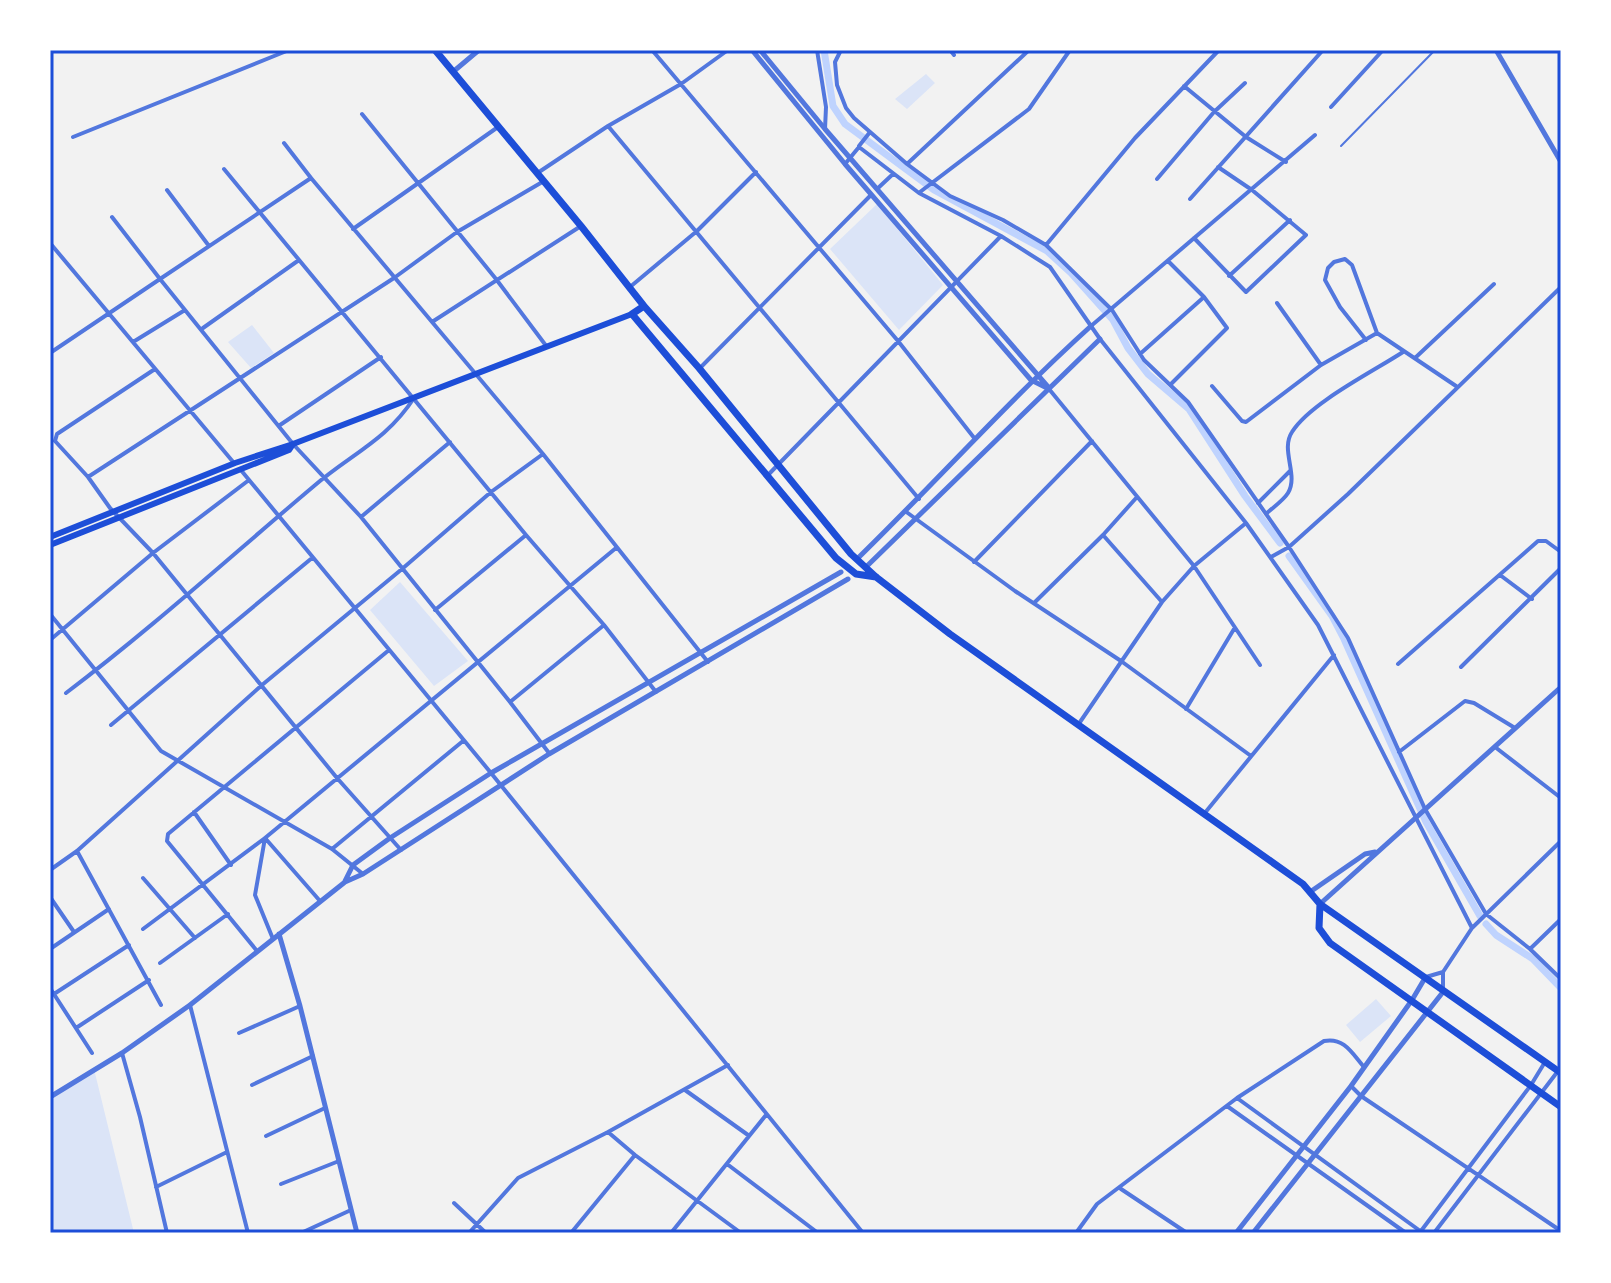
<svg xmlns="http://www.w3.org/2000/svg" width="1611" height="1283" viewBox="0 0 1611 1283" font-family="'IBM Plex Sans',sans-serif">
<rect width="100%" height="100%" fill="#f2f2f2"/>
<!-- green -->
<path fill="#dbe4f7" d="M926,74l9,9 -28,26 -12,-10z
M877,204l66,81 -44,45 -69,-81z
M252,325l22,28 -23,15 -23,-26z
M400,582l68,79 -34,25 -64,-76z
M1376,999l15,17 -31,26 -14,-17z
M94,1069l40,164h-84v-136z"/>
<g fill="none" stroke-linecap="round" stroke-linejoin="round">
<!-- canal -->
<path stroke="#bfd3fe" stroke-width="7" d="M824,50l9,56 12,18 89,66 113,61 24,22 42,47 15,28 20,26 41,35 56,87 35,47
M1289,556l43,60 12,23 82,183 54,94
M1486,924l10,11 37,24 28,29"/>
<!-- service -->
<path stroke="#5277de" stroke-width="2" d="M1341,146l94,-96"/>
<!-- minor -->
<path stroke="#5277de" stroke-width="4" d="M652,50l246,291 77,98
M817,50l9,57 -1,22
M841,50l-6,12 2,23 9,23 8,10 53,46 43,32 53,24 43,25 66,65 32,50 44,42 101,145 59,91 77,171 61,105 44,35 31,30
M950,50l4,5
M1184,86l62,51 40,25
M1331,107l52,-57
M362,114l134,165 51,68
M608,126l311,373
M73,137l216,-87
M284,143l27,35
M859,146l11,-14
M845,164l14,-17 60,46 82,43 49,31 50,72 146,184 72,102 154,303
M907,164l122,-114
M224,169l302,366 78,90 52,67
M539,172l69,-46 73,-42 47,-34
M1157,179l57,-67 31,-29
M877,189l16,-15
M167,190l42,56
M920,192l109,-83 41,-59
M1190,199l133,-149
M353,229l145,-102
M1194,238l52,54 60,-57 -54,-45 -34,-23
M50,243l184,220
M1046,245l89,-107 84,-88
M1168,261l36,36 23,31 -56,56
M1229,276l61,-56
M630,287l67,-56 59,-59
M1277,303l44,62
M185,310l108,134 68,73 149,185 39,51
M432,322l149,-96
M1091,326l224,-191
M203,328l96,-68
M1366,340l-26,-33 -15,-27 3,-12 6,-6 11,-3 7,6 25,68 79,53
M133,342l52,-32 -25,-31 151,-101 232,276 165,208
M50,353l110,-74 -48,-62
M1140,354l64,-57
M1415,358l79,-74
M700,368l171,-173
M155,369l-98,65 -2,7 33,36 22,31 43,45 184,225 64,72
M1212,386l30,35 4,1 75,-57 56,-32
M1049,389l145,177 66,99
M280,425l101,-68
M240,469l251,304 372,460
M768,475l233,-239
M88,477l306,-199 63,-46 87,-51
M1258,503l32,-32
M905,511l110,80 106,70 130,95
M1266,514c6,-6 17,-13 22,-21 11,-18 -8,-43 4,-61 18,-29 82,-61 111,-80
M361,517l89,-75
M1103,535l59,67
M1271,557l18,-10 59,-53 213,-207
M974,562l118,-121
M1500,575l32,24
M1034,603l69,-68 34,-38
M435,610l91,-75
M50,614l111,137 171,98 31,25
M50,640l103,-87 96,-73
M1398,664l140,-123h8l15,11
M1461,667l100,-99
M66,693c86,-65 166,-138 248,-207 37,-32 72,-45 100,-88
M510,702l94,-77
M1186,709l48,-80
M111,725l201,-167
M1078,725l84,-123 32,-36 52,-43
M1495,747l66,51
M1399,752l66,-51 9,2 41,25
M194,812l37,53
M1204,814l130,-159
M332,849l131,-108
M77,851l84,154
M50,870l27,-19 185,-166 140,-116 89,-77 52,-38
M143,878l52,60
M50,897l24,35
M143,929l122,-91 351,-290
M273,939l-18,-44 10,-57 55,63
M50,949l59,-40
M1530,949l31,-30
M257,951l-90,-110 1,-7 221,-184
M160,963l68,-49
M1426,977l17,-5
M50,988l42,65
M1443,989v-17l29,-44 89,-87
M54,994l75,-49
M190,1005l58,228
M76,1028l73,-48
M239,1033l61,-27
M122,1053l18,64 27,116
M252,1085l61,-29
M1351,1086l10,10 200,135
M685,1090l63,45
M1237,1098l186,135
M1227,1106l179,127
M608,1132l27,23 106,78
M266,1136l59,-28
M727,1164l91,69
M281,1184l58,-23
M156,1187l71,-35
M1121,1189l66,44
M454,1203l32,30
M1421,1231l110,-146 14,-23
M301,1233l50,-23
M469,1233l49,-55 90,-46 120,-67
M571,1233l64,-78
M671,1233l95,-118
M1076,1233l21,-29 140,-106 87,-57c20,-4 28,12 40,26
M1434,1233l124,-162"/>
<!-- tertiary -->
<path stroke="#5277de" stroke-width="5" d="M752,50l93,114 186,216 18,9
M760,50l65,79 224,259
M1496,50l65,112
M454,71l25,-21
M857,559c79,-77 152,-159 234,-233
M866,567l234,-228
M345,881l8,-16 37,-27 101,-65 350,-201
M1310,892l55,-38 10,-2
M1320,904l241,-217
M279,934l21,72 57,227
M50,1097l72,-44 68,-48 155,-123 18,-8 186,-120 299,-175
M1236,1233l115,-147 61,-86 13,-22
M1253,1233l190,-241"/>
<!-- secondary -->
<path stroke="#1d4ed8" stroke-width="6" d="M50,537l185,-74 58,-19 339,-130
M50,545l239,-95 4,-6"/>
<!-- trunk -->
<path stroke="#1d4ed8" stroke-width="7" d="M435,50l146,176 63,80 55,62 152,186 25,23 74,57 353,250 17,20 241,169
M644,306l-12,8 204,244 20,16 20,3
M1320,904l-1,24 11,15 231,164"/>
</g>
<!-- border -->
<rect width="1611" height="1283" fill="none" stroke="#ffffff" stroke-width="104"/>
<rect x="52" y="52" width="1507" height="1179" fill="none" stroke="#1d4ed8" stroke-width="3"/>
</svg>
